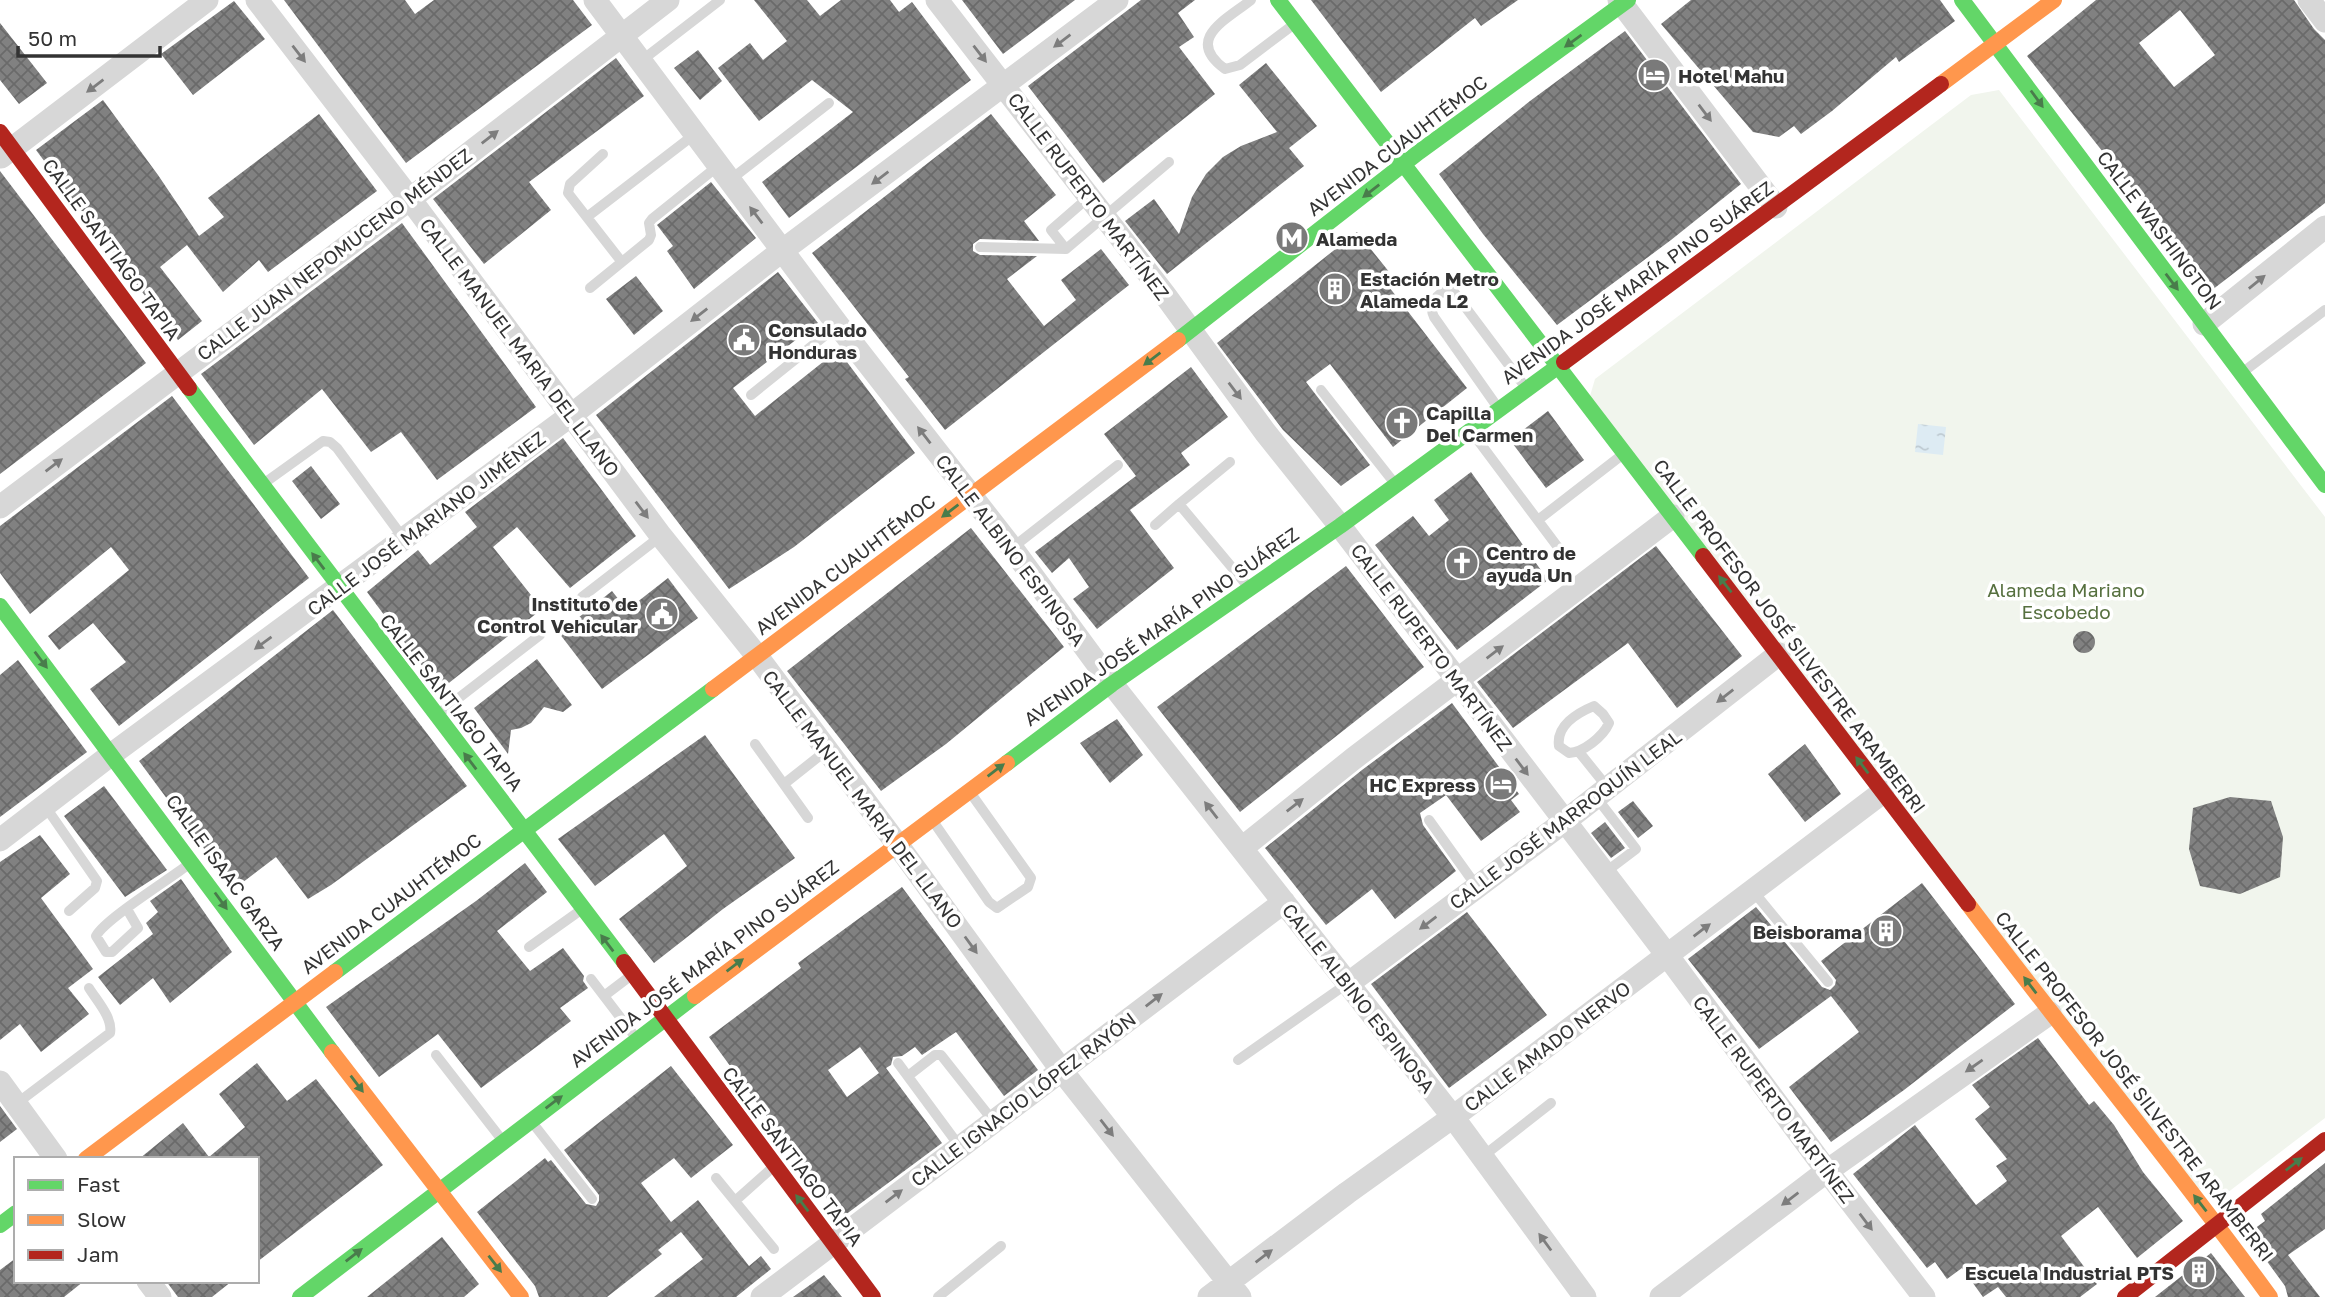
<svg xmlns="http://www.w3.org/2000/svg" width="2325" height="1297" viewBox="0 0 2325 1297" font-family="'Golos Text',sans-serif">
<defs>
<pattern id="water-ripples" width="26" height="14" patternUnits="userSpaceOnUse" patternTransform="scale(1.75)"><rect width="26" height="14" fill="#ddebf3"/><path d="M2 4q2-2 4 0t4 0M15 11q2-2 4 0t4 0" fill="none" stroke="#becad1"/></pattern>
<pattern id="building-cross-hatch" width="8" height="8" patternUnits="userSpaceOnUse" patternTransform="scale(1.75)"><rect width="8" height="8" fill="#818181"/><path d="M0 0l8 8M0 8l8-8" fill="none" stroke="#6a6a6a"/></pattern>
</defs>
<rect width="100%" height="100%" fill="#fff"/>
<!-- green -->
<path fill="#f1f5ed" d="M1999,90l326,427v601l-98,75 -33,-5 -604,-792 5,-17 376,-284z"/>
<!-- water -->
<path fill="url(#water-ripples)" d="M1918,424l28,3 -3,28 -28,-3z"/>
<!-- building -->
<path fill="url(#building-cross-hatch)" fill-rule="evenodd" d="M284,0h121l10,14 19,-14h139l19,25 -186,138z
M754,0h53l13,16 21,-16h49l9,12 13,-10 59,78 -182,138 -27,-36 91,-70 -41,-32 -53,41 -41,-53 32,-25 13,17 24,-19z
M962,0h113l-72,54z
M1141,0h54l-17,13 16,24 -15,10 36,47 -112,89 -75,-97z
M1311,0h207l-37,26 -6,-8 -94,74z
M1691,0h249l15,21 -56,41 -3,-5 -64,54 -31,23 -7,-8 -15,11 -26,-5 -92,-108z
M2096,0h198l20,29 11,11v163l-113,87 -185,-234zM2180,10l35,45 -41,32 -35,-44z
M234,1l31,38 -72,56 -32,-41z
M0,23l47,60 -28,21 -19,-24z
M1625,31l116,153 -70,56 -114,85 -74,-91 -44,-60 91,-73z
M698,50l24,31 -22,19 -26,-32z
M616,58l28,38 -115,86 22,28 -67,54 -51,-65z
M1266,63l51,63 -28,22 15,18 -137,108 -42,-53 29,-22 25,35 13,-37 14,-23 17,-17 18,-11 36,-14 -38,-47z
M103,100l55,75 41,61 25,-19 -16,-19 111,-84 58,77 -109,81 -9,-12 -36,32 -36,-47 -27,22 42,54 -24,19 -142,-190z
M991,114l65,81 -32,26 15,20 -59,-2 -7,5v7l7,4 57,1 -30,23 37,47 32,-26 -15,-20 40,-31 28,36 -184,145 -40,-51 4,-2 -97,-124z
M0,171l146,192 -146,111z
M711,182l45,56 -62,51 -27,-38 6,-5 -16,-21z
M402,223l134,184 -99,73 -36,-48 -30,20 -49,-63 -68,56 -53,-71z
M1357,232l33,41 -4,10 81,105 -74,59 -63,-83 -24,18 64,83 -29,21 -58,-56 -66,-87z
M778,272l40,51 -85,65 22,28 83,-66 77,103 -121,94 -65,42 -133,-174z
M636,276l27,35 -29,24 -28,-36z
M1191,367l37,50 -47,36 9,12 -60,45 44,58 -77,61 -24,-30 16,-12 -20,-29 -17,15 -17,-21 101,-76 -32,-42z
M172,396l137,182 -190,148 -29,-37 36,-27 -33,-39 -34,27 -11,-14 81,-66 -18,-23 -81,67 -30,-41v-47z
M1548,411l36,49 -38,28 -36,-48z
M563,438l73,98 -66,52 -53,-61 -24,20 49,62 -102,81 -73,-98 51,-42 12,15 47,-38 -12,-15z
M311,466l29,38 -19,15 -29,-38z
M1471,472l77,108 -91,70 -82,-105 38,-29 16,20 20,-16 -15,-20z
M971,528l93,119 -118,97 -65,47 -94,-120z
M1656,546l86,110 -65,52 -49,-65 -115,85 -36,-46z
M1346,566l78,101 -184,145 -83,-105z
M668,578l30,40 -96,71 -43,-56 53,-42 15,19z
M333,610l134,176 -136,99 -23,14 -32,-42 -42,32 -95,-128z
M2073 642a11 11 0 1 1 22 0a11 11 0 1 1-22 0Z
M537,659l35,46 -9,7 -19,-5 -13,16 -10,5 -10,2 -3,24 -34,-46z
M18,660l69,92 -87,65v-142z
M1452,703l67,91 -8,6 9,12 -39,29 -35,-46 -26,18 3,12 33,46 -61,48 -23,-30 -46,36 -61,-77 97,-78z
M1117,719l26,36 -33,28 -30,-40z
M705,735l90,123 -72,51 -69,54 -35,-44 68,-53 -23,-32 -69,52 -37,-47z
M1805,744l36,50 -36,28 -37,-48z
M104,786l63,84 -42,27 -61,-81z
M2230,797l41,4 12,36 -3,40 -40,17 -40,-8 -11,-37 4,-41z
M1633,801l20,25 -15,12 -20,-26z
M1605,822l20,26 -14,10 -20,-25z
M40,835l30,39 -29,24 52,71 -25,19 21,26 -48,38 -21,-28 -20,16v-178z
M525,863l22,29 -50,39 33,40 33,-23 21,28 -1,5 5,7 -28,20 11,13 -90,67 -43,-54 -59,43 -53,-70 150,-106z
M181,879l51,73 -62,51 -17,-25 -33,27 -22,-28 55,-43 -7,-11 12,-11 -8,-11z
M1922,883l93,121 -111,86 -73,52 -42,-55 70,-55 -28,-36 -72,53 -71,-90 68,-52 66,80 8,3 5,-5 1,-5 -15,-19z
M902,887l136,183 -34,26 -48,-64 -34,23 -7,-8 -13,9 -9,1 -2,8 -5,3 56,75 -101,75 -132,-181 92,-69 -3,-5zM860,1047l19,26 -32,24 -19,-27z
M1467,912l80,103 -98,73 -78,-104z
M2038,1038l51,67 5,-4 20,24 29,47 40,49 -46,37 -39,-51 -37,29 36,48 -17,13h-74l-8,-10 -15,10 -21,-29 -15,11 -12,-17 -8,6 -74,-94 62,-49 61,80 31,-24 -11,-15 11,-7 -32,-40 15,-12 -18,-22z
M257,1063l30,38 29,-22 67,86 -126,97v-103h-118l44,-36 26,34 36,-30 -26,-33z
M671,1066l62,79 -42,33 -17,-20 -33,25 30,39 27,-22 51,66 12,-10 10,13 -35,28h-82l49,-38 -22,-27 -23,18 4,4 -55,43h-68l-4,-11 -58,-74 68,-54 3,4 3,-2 35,44 10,2 3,-5v-6l-35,-45z
M0,1106l17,23 -17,13z
M2325,1163v66l-37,26 32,42h-32l-3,-11 -38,-52 18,-13 -4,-7z
M442,1237l37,47 -15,13h-97z
M2211,1253l34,44h-90z
M16,1258v23h68l-20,16h-64v-27z
M824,1275l18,22h-49z
M166,1281h66l-20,16h-34z"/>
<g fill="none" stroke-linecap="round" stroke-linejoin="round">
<!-- lane -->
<path stroke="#d7d7d7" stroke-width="10" d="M1251,0c-25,20 -67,39 -26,69l15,-4 53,-40
M641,61l79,-61
M603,154l-33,30 -2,9 53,68
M730,180l99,-77
M587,217l108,-83
M980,247l86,2 103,-87
M1066,249l-15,-19 38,-33
M590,288l59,-48 2,-5 -2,-12 3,-4 66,-53
M2243,372l82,-62
M1321,390l71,90
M751,395l87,-70
M1496,405l-62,-88c-6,-13 2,-23 14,-27l6,2 69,92
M1474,435l89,119
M1230,462l-51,42 66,79
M263,484l60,-43 7,1 7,6 67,91
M1538,520l84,-65
M1155,525l24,-21
M1012,548l106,-83
M582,597l79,-61
M1594,706l9,8 6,9c-6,14 -26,29 -40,30l-10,-7c-3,-20 18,-33 35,-40z
M438,714l102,-79
M755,744l53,74
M1579,752l29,36
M784,784l43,-34
M1596,797l40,52 -33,25
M45,806l52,75 -2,7 -26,23
M1429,820l48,67
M935,824l54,78 8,6 31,-21 3,-9 -59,-83
M1753,891l75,91
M127,909l11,19 -26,24h-6l-10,-16c9,-17 74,-57 93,-72
M529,947l52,-37
M591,979l42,55
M604,996l25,-19
M436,1055l63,81
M1238,1060l110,-77
M898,1063l62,84
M908,1076l27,-21h6l53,67
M16,1104l94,-71c3,-15 -13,-32 -21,-45
M535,1126l57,73
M1482,1157l69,-54
M716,1178l58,71
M735,1201l37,-33
M938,1297l63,-51"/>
<!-- street -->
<path stroke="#d7d7d7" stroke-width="23" d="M257,0l153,199 251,337 96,120 140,188 165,227 178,226
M595,0l243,325 174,223 100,136 341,433 132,180
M937,0l228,295 100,137 75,94 327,429 160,216 97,126
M1619,0l157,207
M2309,0l16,21
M1,157l206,-157
M2204,324l121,-97
M0,507l410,-308 258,-199
M0,840l112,-86 458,-338 213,-166 334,-250
M1242,848l111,-89 320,-243
M1349,983l215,-161 215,-168
M0,1082l56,77
M148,1281l12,16
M762,1297l522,-395
M1209,1297l138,-104 106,-76 430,-325
M1661,1297l166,-126 223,-158"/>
<!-- fast -->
<path stroke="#63d668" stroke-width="16" d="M1278,0l425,556
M1962,0l363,485
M1178,340l241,-188 209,-152
M189,388l435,574
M0,606l332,446
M1007,763l105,-79 228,-158 224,-164
M335,972l378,-283
M0,1225l16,-12
M300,1297l395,-301"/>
<!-- slow -->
<path stroke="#ff974d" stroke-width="16" d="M1941,84l113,-84
M713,689l465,-349
M1968,904c99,132 205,259 302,393
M695,996l312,-233
M332,1052l189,245
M86,1159l249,-187"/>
<!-- jam -->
<path stroke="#b3261e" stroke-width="16" d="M0,132l189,256
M1564,362l377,-278
M1703,556l265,348
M624,962l249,335
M2125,1297l200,-157"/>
</g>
<!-- one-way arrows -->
<defs><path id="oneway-solid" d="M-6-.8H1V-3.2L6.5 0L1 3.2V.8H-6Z" transform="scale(1.75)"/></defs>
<g fill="#7d7d7d">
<use href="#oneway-solid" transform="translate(1062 41) rotate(143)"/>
<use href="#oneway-solid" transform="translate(299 54) rotate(52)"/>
<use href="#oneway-solid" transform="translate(980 54) rotate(52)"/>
<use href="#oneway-solid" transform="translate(95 86) rotate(143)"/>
<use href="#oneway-solid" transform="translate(1705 113) rotate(53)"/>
<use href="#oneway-solid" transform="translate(490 137) rotate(-38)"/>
<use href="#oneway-solid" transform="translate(880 178) rotate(143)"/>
<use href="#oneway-solid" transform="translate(756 215) rotate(-127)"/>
<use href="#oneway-solid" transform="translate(2257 282) rotate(-39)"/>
<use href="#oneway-solid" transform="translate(699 315) rotate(142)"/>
<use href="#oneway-solid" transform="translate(1235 391) rotate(53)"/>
<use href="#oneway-solid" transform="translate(924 435) rotate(-128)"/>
<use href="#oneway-solid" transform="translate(54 465) rotate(-37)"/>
<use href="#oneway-solid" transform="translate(642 510) rotate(53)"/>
<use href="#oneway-solid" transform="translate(263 643) rotate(144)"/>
<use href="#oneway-solid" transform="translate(1495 652) rotate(-37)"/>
<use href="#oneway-solid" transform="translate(1725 696) rotate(142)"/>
<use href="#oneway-solid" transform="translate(1522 767) rotate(53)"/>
<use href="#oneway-solid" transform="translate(1295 805) rotate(-38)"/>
<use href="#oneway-solid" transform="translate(1211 810) rotate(-128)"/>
<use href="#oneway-solid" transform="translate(1428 923) rotate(143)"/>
<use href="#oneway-solid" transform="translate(1702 930) rotate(-37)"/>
<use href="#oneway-solid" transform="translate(971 945) rotate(54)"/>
<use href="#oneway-solid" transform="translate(1154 1000) rotate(-38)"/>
<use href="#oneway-solid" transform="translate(1974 1066) rotate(145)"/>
<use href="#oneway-solid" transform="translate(1107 1128) rotate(52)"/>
<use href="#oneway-solid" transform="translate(894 1196) rotate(-37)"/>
<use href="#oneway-solid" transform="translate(1790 1199) rotate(143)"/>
<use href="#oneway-solid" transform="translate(1866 1222) rotate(53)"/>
<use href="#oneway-solid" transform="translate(1545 1242) rotate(-126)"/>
<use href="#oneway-solid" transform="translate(1264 1256) rotate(-37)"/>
</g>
<g fill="#497c4b">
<use href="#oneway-solid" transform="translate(1573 41) rotate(144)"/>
<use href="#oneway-solid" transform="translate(2037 99) rotate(54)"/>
<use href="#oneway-solid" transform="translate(1371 191) rotate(142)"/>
<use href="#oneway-solid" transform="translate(2172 282) rotate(53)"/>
<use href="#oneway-solid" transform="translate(1152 359) rotate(143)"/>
<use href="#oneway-solid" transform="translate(950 511) rotate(143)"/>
<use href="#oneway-solid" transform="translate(318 561) rotate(-127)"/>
<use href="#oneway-solid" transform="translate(1725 584) rotate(-128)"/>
<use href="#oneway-solid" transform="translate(41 660) rotate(53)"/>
<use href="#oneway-solid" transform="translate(470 761) rotate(-127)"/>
<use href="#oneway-solid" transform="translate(1862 765) rotate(-127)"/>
<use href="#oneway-solid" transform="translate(996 770) rotate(-37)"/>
<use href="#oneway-solid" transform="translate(221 901) rotate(54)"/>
<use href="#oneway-solid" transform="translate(607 943) rotate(-127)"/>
<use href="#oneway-solid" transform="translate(735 965) rotate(-37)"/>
<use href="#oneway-solid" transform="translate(2030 985) rotate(-127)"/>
<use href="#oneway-solid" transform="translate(357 1084) rotate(53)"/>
<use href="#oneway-solid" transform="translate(554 1102) rotate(-37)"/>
<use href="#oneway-solid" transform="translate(2294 1164) rotate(-38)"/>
<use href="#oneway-solid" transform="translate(802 1203) rotate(-127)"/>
<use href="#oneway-solid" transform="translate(2200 1203) rotate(-128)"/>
<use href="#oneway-solid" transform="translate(354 1255) rotate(-38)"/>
<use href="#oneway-solid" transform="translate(495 1264) rotate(52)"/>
</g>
<!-- icons -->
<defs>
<symbol id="hotel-disc" viewBox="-11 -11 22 22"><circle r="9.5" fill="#7a7a7a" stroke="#fff"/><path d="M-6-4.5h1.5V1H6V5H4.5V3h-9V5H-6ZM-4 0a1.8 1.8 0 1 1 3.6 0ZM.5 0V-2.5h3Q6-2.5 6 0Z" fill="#fff"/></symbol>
<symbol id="metro-disc" viewBox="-11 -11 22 22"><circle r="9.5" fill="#7a7a7a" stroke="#fff"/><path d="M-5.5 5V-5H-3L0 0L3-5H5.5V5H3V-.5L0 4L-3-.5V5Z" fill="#fff"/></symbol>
<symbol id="building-disc" viewBox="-11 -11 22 22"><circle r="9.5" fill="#7a7a7a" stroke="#fff"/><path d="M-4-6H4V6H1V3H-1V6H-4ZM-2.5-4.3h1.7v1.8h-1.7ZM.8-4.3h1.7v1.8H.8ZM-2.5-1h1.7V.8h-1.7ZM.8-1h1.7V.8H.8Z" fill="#fff"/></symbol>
<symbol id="civic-disc" viewBox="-11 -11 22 22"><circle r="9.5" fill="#7a7a7a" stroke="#fff"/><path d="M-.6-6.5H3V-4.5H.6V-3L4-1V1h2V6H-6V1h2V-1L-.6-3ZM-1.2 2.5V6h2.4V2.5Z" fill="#fff"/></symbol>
<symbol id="church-disc" viewBox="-11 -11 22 22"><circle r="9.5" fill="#7a7a7a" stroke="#fff"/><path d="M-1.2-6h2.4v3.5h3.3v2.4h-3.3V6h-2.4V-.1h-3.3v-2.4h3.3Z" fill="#fff"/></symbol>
</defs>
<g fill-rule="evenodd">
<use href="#hotel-disc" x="1635" y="56" width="38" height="38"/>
<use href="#metro-disc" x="1273" y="219" width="38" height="38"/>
<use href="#building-disc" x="1316" y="270" width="38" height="38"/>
<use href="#civic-disc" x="725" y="321" width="38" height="38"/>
<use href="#church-disc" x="1383" y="404" width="38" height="38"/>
<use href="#church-disc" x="1443" y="544" width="38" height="38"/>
<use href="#civic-disc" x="643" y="595" width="38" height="38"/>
<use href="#hotel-disc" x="1482" y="765" width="38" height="38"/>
<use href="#building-disc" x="1867" y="912" width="38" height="38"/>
<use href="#building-disc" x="2180" y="1253" width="38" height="38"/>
</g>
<g text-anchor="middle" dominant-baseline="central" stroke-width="7" stroke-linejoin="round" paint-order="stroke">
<!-- poi labels -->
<g font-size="19" font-weight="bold" fill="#333" stroke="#fff" text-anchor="start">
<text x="1678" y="75">Hotel Mahu</text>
<text x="1316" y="238">Alameda</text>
<text x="1360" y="278">Estación Metro<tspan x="1360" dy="22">Alameda L2</tspan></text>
<text x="768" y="329">Consulado<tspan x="768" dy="22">Honduras</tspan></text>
<text x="1426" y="412">Capilla<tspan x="1426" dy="22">Del Carmen</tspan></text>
<text x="1486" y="552">Centro de<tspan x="1486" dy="22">ayuda Un</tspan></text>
<text x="638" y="603" text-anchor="end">Instituto de<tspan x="638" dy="22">Control Vehicular</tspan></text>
<text x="1476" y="784" text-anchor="end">HC Express</text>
<text x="1862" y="931" text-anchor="end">Beisborama</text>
<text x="2174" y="1272" text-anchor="end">Escuela Industrial PTS</text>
</g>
<!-- street labels -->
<g font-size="19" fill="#333" stroke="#fff">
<text transform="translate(1397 145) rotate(-37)">AVENIDA CUAUHTÉMOC</text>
<text transform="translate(1089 196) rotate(53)">CALLE RUPERTO MARTÍNEZ</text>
<text transform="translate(2160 230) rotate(53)">CALLE WASHINGTON</text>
<text transform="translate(112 249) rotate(54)">CALLE SANTIAGO TAPIA</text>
<text transform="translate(334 254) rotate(-37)">CALLE JUAN NEPOMUCENO MÉNDEZ</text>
<text transform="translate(1637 282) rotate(-36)">AVENIDA JOSÉ MARÍA PINO SUÁREZ</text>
<text transform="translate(520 347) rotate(53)">CALLE MANUEL MARIA DEL LLANO</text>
<text transform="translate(426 523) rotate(-37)">CALLE JOSÉ MARIANO JIMÉNEZ</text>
<text transform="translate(1011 550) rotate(53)">CALLE ALBINO ESPINOSA</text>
<text transform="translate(845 564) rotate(-37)">AVENIDA CUAUHTÉMOC</text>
<text transform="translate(1161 626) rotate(-35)">AVENIDA JOSÉ MARÍA PINO SUÁREZ</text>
<text transform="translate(1790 636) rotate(53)">CALLE PROFESOR JOSÉ SILVESTRE ARAMBERRI</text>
<text transform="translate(1432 647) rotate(53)">CALLE RUPERTO MARTÍNEZ</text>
<text transform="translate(452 702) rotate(52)">CALLE SANTIAGO TAPIA</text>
<text transform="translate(863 799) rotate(53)">CALLE MANUEL MARIA DEL LLANO</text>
<text transform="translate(1565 819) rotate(-37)">CALLE JOSÉ MARROQUÍN LEAL</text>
<text transform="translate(226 872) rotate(54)">CALLE ISAAC GARZA</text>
<text transform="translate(391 903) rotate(-37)">AVENIDA CUAUHTÉMOC</text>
<text transform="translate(704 963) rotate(-37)">AVENIDA JOSÉ MARÍA PINO SUÁREZ</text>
<text transform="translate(1359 998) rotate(52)">CALLE ALBINO ESPINOSA</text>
<text transform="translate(1547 1046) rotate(-37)">CALLE AMADO NERVO</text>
<text transform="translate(2135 1086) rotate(52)">CALLE PROFESOR JOSÉ SILVESTRE ARAMBERRI</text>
<text transform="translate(1023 1099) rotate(-37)">CALLE IGNACIO LÓPEZ RAYÓN</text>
<text transform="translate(1774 1099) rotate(53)">CALLE RUPERTO MARTÍNEZ</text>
<text transform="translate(793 1156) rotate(53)">CALLE SANTIAGO TAPIA</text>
</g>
<!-- park labels -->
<g font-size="19" fill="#56703f" stroke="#fff">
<text x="2066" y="589">Alameda Mariano<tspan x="2066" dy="22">Escobedo</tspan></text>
</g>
</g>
<!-- legend -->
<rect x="14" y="1157" width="245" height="126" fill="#ffffff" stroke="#adadad" stroke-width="2"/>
<rect x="28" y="1180" width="35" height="10" fill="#63d668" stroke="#adadad" stroke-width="2"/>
<text x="77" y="1192" font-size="21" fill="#333333">Fast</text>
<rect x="28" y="1215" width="35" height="10" fill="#ff974d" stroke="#adadad" stroke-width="2"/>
<text x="77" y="1227" font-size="21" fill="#333333">Slow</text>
<rect x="28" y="1250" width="35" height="10" fill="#b3261e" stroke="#adadad" stroke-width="2"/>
<text x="77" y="1262" font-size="21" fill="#333333">Jam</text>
<!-- scale -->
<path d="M18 46v10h142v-10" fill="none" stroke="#333333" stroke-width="3.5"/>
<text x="28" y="46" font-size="21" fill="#333333" stroke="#ffffff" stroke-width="5" paint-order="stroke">50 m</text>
</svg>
